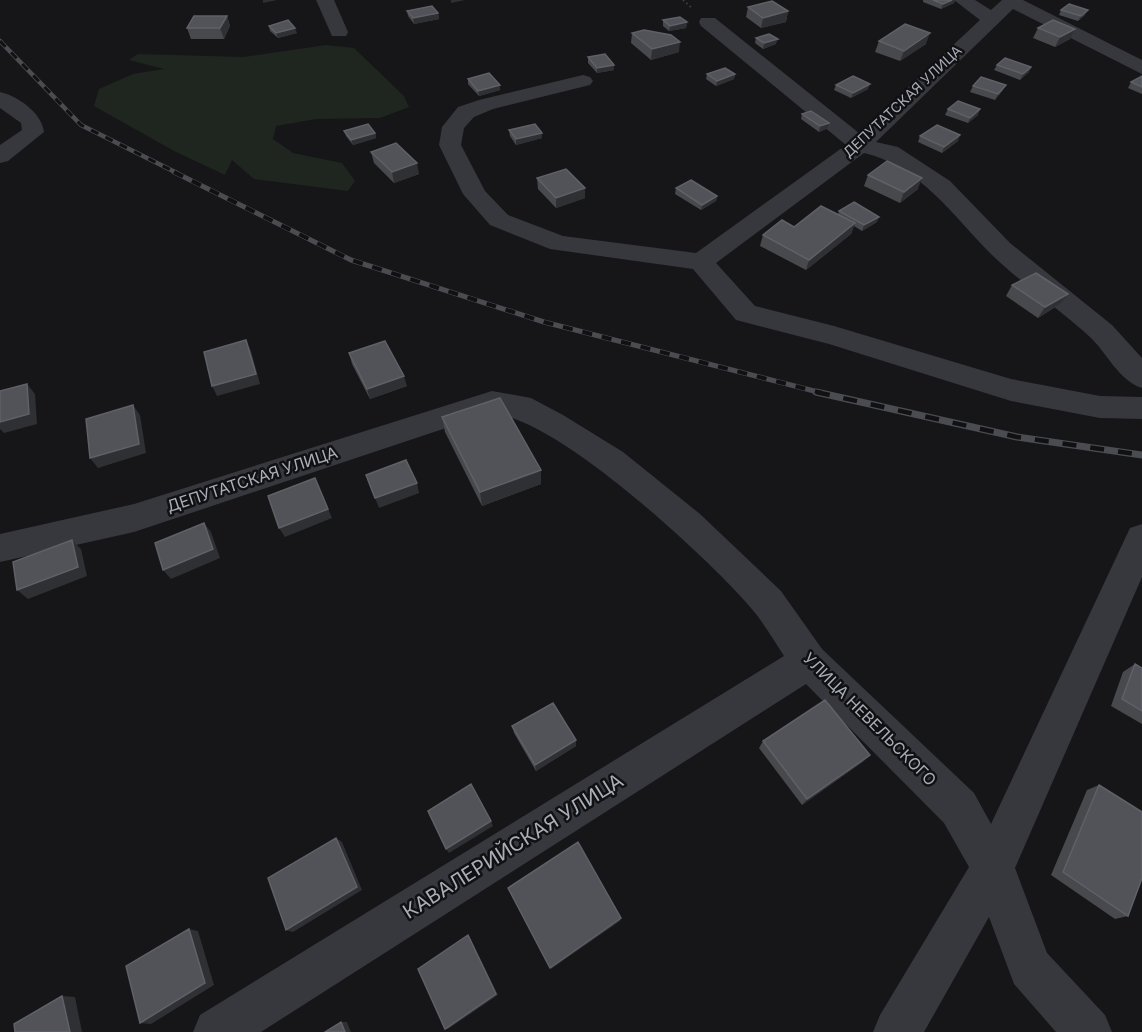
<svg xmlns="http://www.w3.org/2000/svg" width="1142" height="1032" viewBox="0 0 1142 1032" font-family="Inter,sans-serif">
<rect width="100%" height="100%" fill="#161618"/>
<!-- green -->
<path fill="#1e261f" d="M326,45l28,3 50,48 5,11 -29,11 -64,1 -40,7 -3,13 20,14 49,10 13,18 -7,10 -94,-12 -22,-19 -7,15 -51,-24 -80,-45 5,-17 34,-15 31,-5 -35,-9 9,-6 106,3z"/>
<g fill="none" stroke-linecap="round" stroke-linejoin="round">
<!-- path -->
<path stroke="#3d3f44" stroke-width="2" stroke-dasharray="1.5 3" stroke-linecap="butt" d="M683,0l10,9"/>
<!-- minor -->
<path fill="#37383d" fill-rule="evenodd" d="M316,0h18l14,32 -2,4h-14z
M954,0h21l16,10 11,-10h21l119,60v14l-129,-65 -137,133 22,5 52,34 60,62 102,82 30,33v30c-23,-7 -35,-35 -52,-51 -32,-29 -68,-53 -99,-83 -38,-38 -71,-88 -127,-101l-148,110 39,43 79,20 177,53 89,17 42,1v22l-42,-1 -89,-17 -182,-57 -93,-24 -43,-51 -143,-20 -60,-24 -27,-31 -24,-49 3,-18 16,-20 21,-7 104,-25 7,2 3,4 -3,4 -97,24 -19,8 -10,11 -3,17 24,46 23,24 55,21 133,17 150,-108 -145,-119 -2,-4 2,-4h14l144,115 121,-113z
M0,92c18,4 42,21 44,40l-36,29 -8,2v-18l22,-15 -1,-7 -21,-15z
M492,391l39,7 32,17 60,37 77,62 81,77 41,58 152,144 17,31 139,-296 12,-4v53l-127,291 32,85 58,62 7,17h-56l-42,-48 -25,-67 -65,115h-51l7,-17 89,-148 -25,-44 -138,-139 -545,348h-68l7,-17 584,-359c-9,-14 -18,-29 -28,-42 -36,-46 -214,-212 -271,-199l-351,117 -134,30v-28l134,-30z"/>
<defs>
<path id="rail-far2" d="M0,41l81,84 96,48"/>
<path id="rail-far1" d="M174,172l177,88 193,62 278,71"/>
<path id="rail" d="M816,392l201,45 125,18"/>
</defs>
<!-- rail-far2 casing -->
<use href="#rail-far2" stroke="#4a4c52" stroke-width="4.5"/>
<!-- rail-far1 casing -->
<use href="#rail-far1" stroke="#4a4c52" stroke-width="5"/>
<!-- rail casing -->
<use href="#rail" stroke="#4a4c52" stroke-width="7"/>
<!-- rail-far2 -->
<use href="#rail-far2" stroke="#111113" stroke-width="3" stroke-dasharray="8" stroke-linecap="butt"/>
<!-- rail-far1 -->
<use href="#rail-far1" stroke="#111113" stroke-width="4" stroke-dasharray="10" stroke-linecap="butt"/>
<!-- rail -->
<use href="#rail" stroke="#111113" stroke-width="4.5" stroke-dasharray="14" stroke-linecap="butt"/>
</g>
<!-- wall -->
<path fill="#47494d" d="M923,0h32l-1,3 -13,6 -18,-7z
M748,7l40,4 -2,11 -25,6 -15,-11z
M1061,10l24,5 -7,6 -19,-6z
M407,11l31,2 1,6 -25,5 -6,-8z
M227,16l3,10 -6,13h-33l-4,-11z
M663,20l24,2 -1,6 -17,3 -6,-5z
M269,26l28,7 -19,5 -8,-7z
M1038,28l32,11 -15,8 -22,-9z
M632,33l47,19 -28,8 -20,-17z
M756,38l20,6 -13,5 -8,-6z
M879,41l47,3 -26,17 -25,-9z
M588,57l26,13 -17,3 -9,-10z
M997,65l34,2 -2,5 -9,8 -26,-10z
M707,74h28l-1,5 -18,7 -10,-7z
M1142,76v18l-14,-6 3,-6z
M468,79l32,11 -21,6 -11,-12z
M836,85l32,4 -17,9 -17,-8z
M973,86l30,4 -8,10 -25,-8z
M948,109l30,6 -10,8 -23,-8z
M802,114l27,9 -1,5 -9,4 -18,-13z
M509,130l33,8 -26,7 -6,-9z
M344,131l31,2 1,5 -23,7 -7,-9z
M920,136l38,5 -16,12 -24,-11z
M371,152l48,22 -25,9 -20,-20z
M868,175l50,14 -18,14 -36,-17z
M537,178l48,20 -29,10 -18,-19z
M676,188l41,8 -1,5 -15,9 -26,-16z
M839,211l38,11 -15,9 -8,-5 -3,8 -45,36 -46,-24 3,-11 75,-20z
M1012,285l48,19 -22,14 -32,-22z
M349,353l58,33 -37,13 -18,-35z
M442,417l99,67 -59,22 -37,-74z
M1135,664l7,4v56l-31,-18 12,-34z
M512,726l64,14v6l-40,25 -22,-38z
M763,741l101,20 -62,44 -43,-57z
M1099,785l29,131 -13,3 -64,-44 36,-85z"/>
<!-- shaded-wall -->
<path fill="#2f3033" d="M263,0h14l-14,3z
M451,0h14l-14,3z
M952,0h3l-1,3 -13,6 2,-5z
M1088,10l-3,5 -7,6 3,-5z
M788,11l-2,11 -25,6 2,-10z
M438,13l1,6 -25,5 -1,-6z
M227,16l3,10 -6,13 -4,-11z
M687,22l-1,6 -17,3 1,-5z
M295,28l2,5 -19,5 -2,-5z
M1075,29l-5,10 -15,8 5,-10z
M930,33l-4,11 -26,17 4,-10z
M778,39l-2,5 -13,5 1,-6z
M680,42l-1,10 -28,8 1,-11z
M614,65v5l-17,3v-5z
M1031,67l-2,5 -9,8 3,-6z
M735,74l-1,5 -18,7 1,-5z
M870,84l-2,5 -17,9 2,-5z
M500,85v5l-21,6 -1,-5z
M1006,85l-3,5 -8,10 3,-6z
M980,109l-2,6 -10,8 2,-5z
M829,123l-1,5 -9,4 1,-6z
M375,133l1,5 -23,7 -2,-5z
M542,133v5l-26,7v-6z
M960,135l-2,6 -16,12 2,-6z
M417,163l2,11 -25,9 -2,-11z
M922,178l-4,11 -18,14 4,-11z
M585,188v10l-29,10v-10z
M717,196l-1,5 -15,9 1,-5z
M879,217l-2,5 -15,9 2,-6z
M855,223l-4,11 -45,36 3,-10z
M1068,294l-8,10 -22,14 7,-11z
M246,340l5,11 9,33 -43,12 -5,-10z
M404,376l3,10 -37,13 -3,-10z
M27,384l8,10 2,30 -33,9 -4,-4v-7z
M133,405l7,10 6,38 -48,15 -8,-10z
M541,470v14l-59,22 -2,-14z
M315,478l17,40 -47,19 -6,-9z
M417,483l2,10 -40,15 -4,-10z
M204,523l7,9 9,26 -49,21 -8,-9z
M72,540l9,9 6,27 -59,23 -11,-9z
M576,740v6l-40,25 -1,-6z
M870,755l-6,6 -62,44 5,-6z
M491,821l2,5 -44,27 -3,-4z
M336,838l6,4 20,48 -69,42 -7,-2z
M621,918l-1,3 -69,48 -1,-1z
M189,929l9,2 16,54 -63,39 -11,-1z
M468,935l2,3 28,57 -50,34h-3z
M62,996l13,1 7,35h-12z
M341,1022h6l4,10h-6z"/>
<!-- building -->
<path fill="#525359" stroke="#5f6168" stroke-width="1.5" d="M933,0h19l-9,4z
M772,1l16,10 -25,7 -15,-11z
M1069,4l19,6 -7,6 -20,-6z
M432,6l6,7 -25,5 -6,-7z
M194,16h33l-7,12h-33z
M680,17l7,5 -17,4 -7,-6z
M288,20l7,8 -19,5 -7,-7z
M1053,20l22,9 -15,8 -22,-9z
M905,24l25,9 -26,18 -25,-10z
M644,30l27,5 9,7 -28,7 -20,-16z
M769,34l9,5 -14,4 -8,-5z
M605,54l9,11 -17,3 -9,-11z
M1005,58l26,9 -8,7 -26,-9z
M725,68l10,6 -18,7 -10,-7z
M489,73l11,12 -22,6 -10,-12z
M853,76l17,8 -17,9 -17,-8z
M1142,76v11l-11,-5z
M981,77l25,8 -8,9 -25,-8z
M958,101l22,8 -10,9 -22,-9z
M811,111l18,12 -9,3 -18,-12z
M368,124l7,9 -24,7 -7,-9z
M535,124l7,9 -26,6 -7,-9z
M937,125l23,10 -16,12 -24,-11z
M396,143l21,20 -25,9 -21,-20z
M887,161l35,17 -18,14 -36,-17z
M566,169l19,19 -29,10 -19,-20z
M691,180l26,16 -15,9 -26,-17z
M854,202l25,15 -15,8 -25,-14z
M821,206l34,17 -46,37 -46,-25 19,-15 12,7z
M1036,273l32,21 -23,13 -33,-22z
M246,340l10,34 -44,12 -8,-34z
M385,341l19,35 -37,13 -18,-36z
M27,384l2,30 -29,8v-31z
M500,398l41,72 -61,22 -38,-75z
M133,405l6,39 -49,14 -4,-39z
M406,460l11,23 -42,15 -9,-23z
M315,478l13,31 -49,19 -11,-32z
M204,523l9,26 -50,21 -8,-27z
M72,540l6,27 -61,23 -4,-28z
M1135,664l7,4v43l-20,-12z
M825,700l45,55 -63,44 -44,-58z
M553,703l23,37 -41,25 -23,-39z
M471,784l20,37 -45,28 -18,-38z
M1099,785l43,27v66l-14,38 -65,-44z
M336,838l21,49 -71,43 -18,-52z
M578,842l43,76 -71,50 -42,-80z
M189,929l16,54 -65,40 -14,-57z
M468,935l28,59 -51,35 -27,-60z
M62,996l8,36h-55l-1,-8z
M341,1022l4,10h-20z"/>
<g text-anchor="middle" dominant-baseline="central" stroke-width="5" stroke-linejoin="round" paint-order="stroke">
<!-- far-street labels -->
<g font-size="14" fill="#a8adb8" stroke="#111113">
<text transform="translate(902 101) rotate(-43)">ДЕПУТАТСКАЯ УЛИЦА</text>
</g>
<!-- street labels -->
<g font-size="16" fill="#a8adb8" stroke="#111113">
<text transform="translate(252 479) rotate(-18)">ДЕПУТАТСКАЯ УЛИЦА</text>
<text transform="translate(870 719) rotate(45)">УЛИЦА НЕВЕЛЬСКОГО</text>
</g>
<!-- near-street labels -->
<g font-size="20" fill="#a8adb8" stroke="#111113">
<text transform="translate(513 846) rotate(-32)">КАВАЛЕРИЙСКАЯ УЛИЦА</text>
</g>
</g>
</svg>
